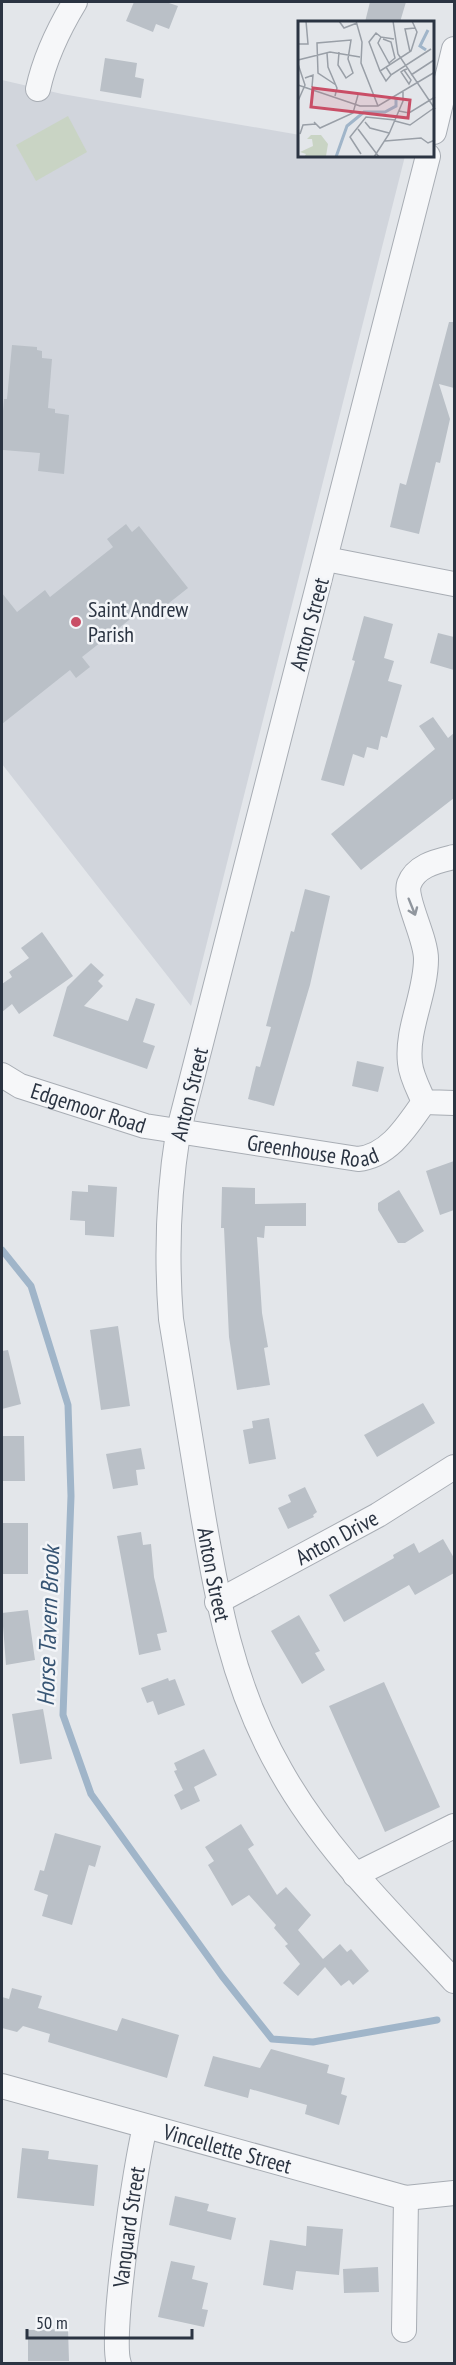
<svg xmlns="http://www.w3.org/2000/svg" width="456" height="2365" viewBox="0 0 456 2365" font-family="'PT Sans Narrow',sans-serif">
<rect width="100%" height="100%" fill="#e3e6ea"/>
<!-- built -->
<path fill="#d1d5dc" d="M2,80l60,14 238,41v21h105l-214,850 -189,-242z"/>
<!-- green -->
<path fill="#c9d4c4" d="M68,116l19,36 -51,29 -20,-36z"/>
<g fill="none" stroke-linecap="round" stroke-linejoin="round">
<!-- stream -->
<path stroke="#a0b5c9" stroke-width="7" d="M2,1250l29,36 37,119 3,91 -8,219 28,79 131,182 50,63 41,3 124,-22"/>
</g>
<!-- building -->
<path fill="#bac0c7" d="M134,2h32l12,4 -9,23 -13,-5 -3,8 -27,-11z
M370,2h36l-6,20h-35z
M105,58l32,5 -2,14 9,2 -3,19 -41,-7z
M449,322h5v66l-15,-4 11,35 -10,44 -4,-1 -17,72 -29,-7 10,-44 6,2z
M12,345l25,2v3l5,1v7l10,1 -4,49 7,1v4l14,2 -5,59 -26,-3 2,-18 -37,-3 -1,-27 2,-24h3z
M126,524l6,8 7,-6 49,62 -38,30 -7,-9 -61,48 8,10 -14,11 -6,-8 -68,54v-131l15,19 28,-22 5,7 63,-50 -6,-8z
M364,616l29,8 -9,34 10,3 -6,20 14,4 -15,53 -6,-2 -3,14 -11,-3 -3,11 -11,-4 -9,32 -23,-6 34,-119 -3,-1z
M438,633l16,4v33l-24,-7z
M433,717l15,21 6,-5v65l-93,72 -30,-36 104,-85 -16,-23z
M305,889l25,7 -20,89 -36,121 -26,-7 8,-33 4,1 11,-40 -5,-1 25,-95 3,1z
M42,932l31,44 -54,38 -7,-10 -10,8v-28l10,-7 -3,-5 20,-14 -8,-10z
M91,963l13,12 -6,6 5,5 -19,20 44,15 8,-23 19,6 -12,38 12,4 -8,23 -94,-33 14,-49z
M357,1061l27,6 -6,25 -26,-6z
M454,1161v49l-14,5 -14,-44z
M88,1185l29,2 -3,50 -29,-2v-14l-15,-1 2,-29 16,1z
M222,1187l33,1v16l51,-1v23h-41l-1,12 -7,-1 5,76 6,34 -4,1 6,37 -33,5 -8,-53 -5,-109h-3z
M399,1190l25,41 -19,12h-7l-20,-33v-7z
M118,1326l12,80 -29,4 -11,-80z
M8,1350l13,54 -19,5v-58z
M423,1403l12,20 -58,34 -13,-22z
M269,1418l7,41 -27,5 -6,-34 10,-2 -1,-7z
M2,1436h22l1,45h-23z
M141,1448l4,21 -9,1 2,15 -25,4 -7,-35z
M305,1487l12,25 -4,3 1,2 -26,12 -10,-21 13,-6 -3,-7z
M2,1523h26v51h-26z
M141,1532l2,13 8,-1 3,33 13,55 -10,2 4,16 -22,5 -22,-119z
M443,1539l11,19v15l-39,22 -6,-10 -65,37 -15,-27 65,-37 -1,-3 21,-12 5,10z
M28,1610l7,50 -29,5 -4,-52z
M299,1615l21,36 -5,2 10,17 -23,14 -31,-53z
M168,1678l1,3 6,-2 10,26 -27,10 -5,-14 -6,2 -6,-15z
M384,1682l56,125 -55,25 -56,-126z
M43,1709l9,50 -32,5 -8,-50z
M204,1749l13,26 -23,12 6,14 -19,9 -7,-15 9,-5 -9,-19 3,-1 -3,-7z
M241,1824l13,21 -6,4 29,46 9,-8 25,28 -13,15 25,29 17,-15 7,8 4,-3 18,22 -16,14 -4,-5 -8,6 -16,-19 -27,29 -15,-13 17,-19 -15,-18 3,-2 -14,-16 2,-3 -27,-30 -17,11 -24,-41 6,-4 -9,-14z
M55,1833l46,13 -6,21 -6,-2 -17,60 -30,-9 6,-21 -14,-5 6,-20 4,1z
M12,1988l30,8 -4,12 79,23 5,-13 57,17 -12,43 -119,-36 2,-8 -27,-8 -6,6 -15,-4v-31l7,2z
M271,2049l58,16 -2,8 18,5 -4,16 6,2 -8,29 -34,-11 2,-9 -57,-16 -2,9 -44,-12 9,-30 47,12z
M22,2148l27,3 -1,8 50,6 -4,41 -77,-8z
M175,2196l34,8 -2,7 29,7 -5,22 -62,-15z
M307,2226l36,3 -4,46 -43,-4 -3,19 -30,-5 7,-45 36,6z
M171,2261l24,5 -3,13 16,4 -6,26 6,1 -4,17 -46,-10z
M378,2267l1,25 -35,1 -1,-24z
M68,2329l1,32h-41v-31z"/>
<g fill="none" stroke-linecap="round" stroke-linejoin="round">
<defs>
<g id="minor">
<path d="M38,89c7,-32 20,-59 37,-87"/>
<path d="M434,132l20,-83"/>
<path id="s1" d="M428,156l-250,977c-10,63 -12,122 -7,186 10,61 20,123 30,184 16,96 31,183 80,268 45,80 112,144 173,210"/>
<path d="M326,559l128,25"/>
<path d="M454,857c-16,4 -38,8 -45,27 -5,15 17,53 17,75 0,35 -20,70 -16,104 1,13 9,27 14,39l30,1"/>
<path id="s2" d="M2,1075l18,11 125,40 213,33c31,-3 49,-33 66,-57"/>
<path id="s3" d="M217,1602l161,-87 76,-48"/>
<path d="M355,1875l99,-49"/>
<path id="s4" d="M2,2086l404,112 48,-5"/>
<path d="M404,2330l2,-132"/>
<path id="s5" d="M119,2364c-10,-27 17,-203 26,-237"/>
</g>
</defs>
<!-- minor casing -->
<use href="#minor" stroke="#a8adb4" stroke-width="26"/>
<!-- minor -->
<use href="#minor" stroke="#f6f7f9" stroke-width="24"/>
</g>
<!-- one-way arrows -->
<defs><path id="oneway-shaft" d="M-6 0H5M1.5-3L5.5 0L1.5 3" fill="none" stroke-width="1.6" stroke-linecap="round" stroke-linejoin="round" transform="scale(1.5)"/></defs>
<use stroke="#90969e" href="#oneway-shaft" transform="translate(412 907) rotate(68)"/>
<!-- markers -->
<circle fill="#c94e66" stroke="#f3f5f8" stroke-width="2" cx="76" cy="622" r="6"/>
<g text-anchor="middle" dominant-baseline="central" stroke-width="5" stroke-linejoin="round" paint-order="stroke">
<!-- poi labels -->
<g font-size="22" fill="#2b3442" stroke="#f3f5f8" text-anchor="start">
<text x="88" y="609">Saint Andrew<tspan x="88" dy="25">Parish</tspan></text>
</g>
<!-- street labels -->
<g font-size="22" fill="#2b3442" stroke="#f3f5f8">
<text transform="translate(309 624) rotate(-75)">Anton Street</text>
<text transform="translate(189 1094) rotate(-76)">Anton Street</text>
<text stroke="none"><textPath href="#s2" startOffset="93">Edgemoor Road</textPath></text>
<text stroke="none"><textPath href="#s2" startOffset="322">Greenhouse Road</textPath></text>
<text stroke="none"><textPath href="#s3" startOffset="136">Anton Drive</textPath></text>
<text stroke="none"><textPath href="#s1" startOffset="1454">Anton Street</textPath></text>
<text stroke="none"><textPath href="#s4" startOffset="234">Vincellette Street</textPath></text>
<text stroke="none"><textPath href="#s5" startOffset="138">Vanguard Street</textPath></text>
</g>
<!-- water labels -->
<g font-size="24" font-style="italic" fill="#375574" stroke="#f3f5f8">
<text transform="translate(48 1626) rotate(-88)">Horse Tavern Brook</text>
</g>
</g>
<!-- overview -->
<g transform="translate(298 21)">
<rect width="136" height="136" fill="#e3e6ea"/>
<path d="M13,114h10l7,9 -2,12 -22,1 2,-3 -6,-2 13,-6 -1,-7h-5z" fill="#c9d4c4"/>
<path fill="none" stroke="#a0b5c9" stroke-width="3" d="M128,29l-6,-4 8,-16M38,136l11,-31 17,-14h21l11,-6v-7"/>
<path fill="none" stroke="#999fa7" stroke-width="1.5" d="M41,0l5,7 13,-5M58,0l6,21 -1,21 17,43M95,0l5,33 37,55M85,18l8,3 4,16 -6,5M0,23h10l-2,-23M112,31l-5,-23 10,-1M29,32l1,14 9,21 -2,8M0,39l32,-8 30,5M0,43l7,21 -7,16M92,44l-12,-22 3,-6 13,2M88,46l5,8 40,-26M106,49l7,10 -2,4 -8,-12 3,-2 3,-1M82,50l-11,-29 7,-9 5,4M93,54l-5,6 -6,-10 31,-20 6,-19 -5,-11M113,54l23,-15M7,57l8,-3 -1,12M0,64l62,21h18l57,-34M38,64l-18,-12 -1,-30 34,-3 -3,19 5,14 -7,5 -8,-13 1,-13M101,90l10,2 26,-16M97,100l15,4 24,-17M16,101l6,6 33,-15 5,-18M67,101l5,6 19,5M60,108l21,28M2,113l3,-9 13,-1M87,120l36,-3 7,5 7,-3M63,133l-11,-17 16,-20 29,3M76,136l15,-23 14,-33v-9"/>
<path fill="#c94e66" fill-opacity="0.15" stroke="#c94e66" stroke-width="3" d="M15,67l97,12 -2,18 -97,-11z"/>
<rect width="136" height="136" fill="none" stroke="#2b3442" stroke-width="3"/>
</g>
<!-- border -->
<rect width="456" height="2365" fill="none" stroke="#2b3442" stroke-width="6"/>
<!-- scale -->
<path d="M27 2329v9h165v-9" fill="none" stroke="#2b3442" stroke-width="3"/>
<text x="36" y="2329" font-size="18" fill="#2b3442" stroke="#f3f5f8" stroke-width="4.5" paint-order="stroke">50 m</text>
</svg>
